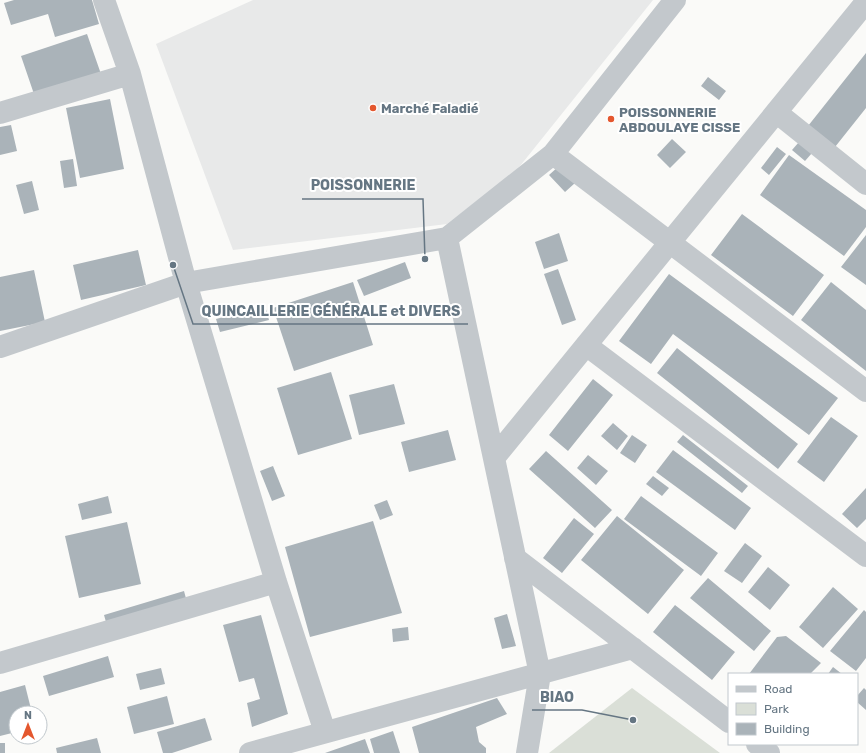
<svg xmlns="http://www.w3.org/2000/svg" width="866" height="753" viewBox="0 0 866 753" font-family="Rubik,sans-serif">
<rect width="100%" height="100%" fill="#fafaf8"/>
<!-- built -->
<path fill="#e8e9e9" d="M253,0h400l-137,171 -69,53 -214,26 -77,-206z"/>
<!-- green -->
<path fill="#dadfd7" d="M632,688l88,65h-171z"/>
<!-- building -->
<path fill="#aab3b9" d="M14,0h78l7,24 -44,13 -7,-23 -37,11 -7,-22z
M87,34l14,40 -66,23 -14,-41z
M866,53v55l-31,39 -27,-21z
M708,77l18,14 -7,9 -18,-14z
M110,99l14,70 -44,9 -14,-70z
M11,125l6,26 -17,4v-28z
M672,139l14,13 -16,16 -13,-13z
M799,142l13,11 -7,8 -13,-11z
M777,147l9,7 -17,21 -8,-7z
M789,155l77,55v17l-22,29 -84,-61z
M73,159l4,27 -13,2 -4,-27z
M559,166l16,17 -10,9 -16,-17z
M32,181l7,29 -15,4 -8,-29z
M742,214l82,61 -31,41 -82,-61z
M559,233l9,28 -24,8 -9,-27z
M866,235v50l-25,-18z
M138,250l8,35 -65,15 -8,-35z
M405,262l6,16 -47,18 -7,-16z
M558,269l18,51 -14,5 -18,-51z
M34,270l11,52 -45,9v-54z
M669,274l169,124 -29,37 -136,-101 -22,30 -32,-23z
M353,282l20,63 -79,26 -21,-63z
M831,282l35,28v61l-65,-51z
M265,306l4,14 -49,12 -4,-13z
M677,348l121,96 -20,25 -121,-96z
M331,372l21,67 -54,16 -21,-67z
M593,379l20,16 -45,56 -19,-16z
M394,384l11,40 -46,11 -10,-40z
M831,417l27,19 -34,46 -27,-20z
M613,423l15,13 -11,14 -16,-14z
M448,430l8,30 -47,12 -8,-30z
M632,435l15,10 -12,18 -15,-10z
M683,435l65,51 -6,7 -65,-51z
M673,450l78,58 -16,22 -79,-58z
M546,451l66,59 -17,18 -66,-59z
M588,455l20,16 -12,14 -19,-17z
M273,466l12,30 -13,5 -12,-30z
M653,476l16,12 -7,8 -16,-12z
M866,488v31l-9,9 -15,-14z
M108,496l4,17 -30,7 -4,-16z
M641,496l77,57 -17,23 -77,-57z
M387,500l6,15 -13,5 -6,-15z
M617,516l67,54 -36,44 -67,-54z
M574,518l20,16 -32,39 -19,-15z
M373,521l29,92 -92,24 -25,-90z
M127,522l14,62 -62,14 -14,-62z
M745,543l17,13 -20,27 -18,-12z
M768,567l22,18 -20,25 -22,-18z
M708,578l63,53 -17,20 -64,-53z
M833,587l25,22 -35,39 -24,-21z
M184,591l4,15 -80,23 -4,-14z
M675,605l60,47 -23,28 -59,-48z
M864,610l2,2v46l-10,13 -26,-20z
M507,614l9,32 -14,3 -8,-31z
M261,615l27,99 -36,13 -5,-24 13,-4 -6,-21 -15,4 -16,-57z
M408,627l1,13 -16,2 -1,-13z
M786,636l35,27 -10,10 1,1h-63l28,-37z
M108,656l6,21 -65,19 -6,-20z
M833,667l9,7h-14z
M161,668l4,16 -25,6 -4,-16z
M25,685l7,28h-16v19l-16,4v-44z
M864,688l2,2v20l-9,-8v-6z
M167,696l7,28 -40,10 -7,-27z
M497,698l10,16 -31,13 3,15 7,6v5h-67l-7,-26z
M205,718l7,22 -40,13h-9l-6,-21z
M393,731l7,22h-26l-4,-14z
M97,738l4,15h-44l-1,-5z
M365,739l5,14h-45z
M0,743h5v10h-5z"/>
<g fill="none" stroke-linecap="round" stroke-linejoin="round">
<!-- street -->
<path stroke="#c3c8cc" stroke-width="22" d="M104,0l26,74 56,209 90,299 49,150
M776,112l90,72
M0,113l130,-39
M553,154l313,237
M447,238l93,436 -13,79
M586,345l280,211
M0,347l186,-64 261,-45 106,-84 122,-154
M494,458l372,-456
M515,558l214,164
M0,663l276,-81
M757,744l12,9
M250,753l383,-105"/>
</g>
<!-- markers -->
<g fill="#e4572e" stroke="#fff" stroke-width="1.5">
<circle cx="373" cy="108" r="4"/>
<circle cx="611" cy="119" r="4"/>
</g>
<g text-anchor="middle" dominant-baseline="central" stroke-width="4" stroke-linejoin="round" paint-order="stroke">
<!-- poi labels -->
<g font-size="13" font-weight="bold" fill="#657683" stroke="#fff" text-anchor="start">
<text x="381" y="108">Marché Faladié</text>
<text x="619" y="112">POISSONNERIE<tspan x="619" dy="15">ABDOULAYE CISSE</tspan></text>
</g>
</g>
<!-- callouts -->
<path fill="none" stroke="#657683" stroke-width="1.5" d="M425 259L423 199H302M173 265L193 324H468M633 720L582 710H532"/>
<g fill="#657683" stroke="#fff" stroke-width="1.5">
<circle cx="425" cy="259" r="4"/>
<circle cx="173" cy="265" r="4"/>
<circle cx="633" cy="720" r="4"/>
</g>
<g font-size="14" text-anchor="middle" font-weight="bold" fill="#657683" stroke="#fff" stroke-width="4" stroke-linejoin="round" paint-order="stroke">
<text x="363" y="190">POISSONNERIE</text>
<text x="331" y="316">QUINCAILLERIE GÉNÉRALE et DIVERS</text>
<text x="557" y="702">BIAO</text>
</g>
<!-- legend -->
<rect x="728" y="673" width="130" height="72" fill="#ffffff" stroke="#c1c8cd"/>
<rect x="736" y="686" width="20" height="6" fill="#c3c8cc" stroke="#c1c8cd"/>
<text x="764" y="693" font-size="12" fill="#657683">Road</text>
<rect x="736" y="703" width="20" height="12" fill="#dadfd7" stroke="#c1c8cd"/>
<text x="764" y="713" font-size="12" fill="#657683">Park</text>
<rect x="736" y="723" width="20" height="12" fill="#aab3b9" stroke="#c1c8cd"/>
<text x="764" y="733" font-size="12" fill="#657683">Building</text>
<!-- north arrow -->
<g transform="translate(28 725)"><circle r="19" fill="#ffffff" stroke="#c1c8cd"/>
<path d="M0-3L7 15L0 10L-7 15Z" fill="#e4572e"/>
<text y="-6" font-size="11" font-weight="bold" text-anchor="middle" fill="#657683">N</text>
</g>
</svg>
